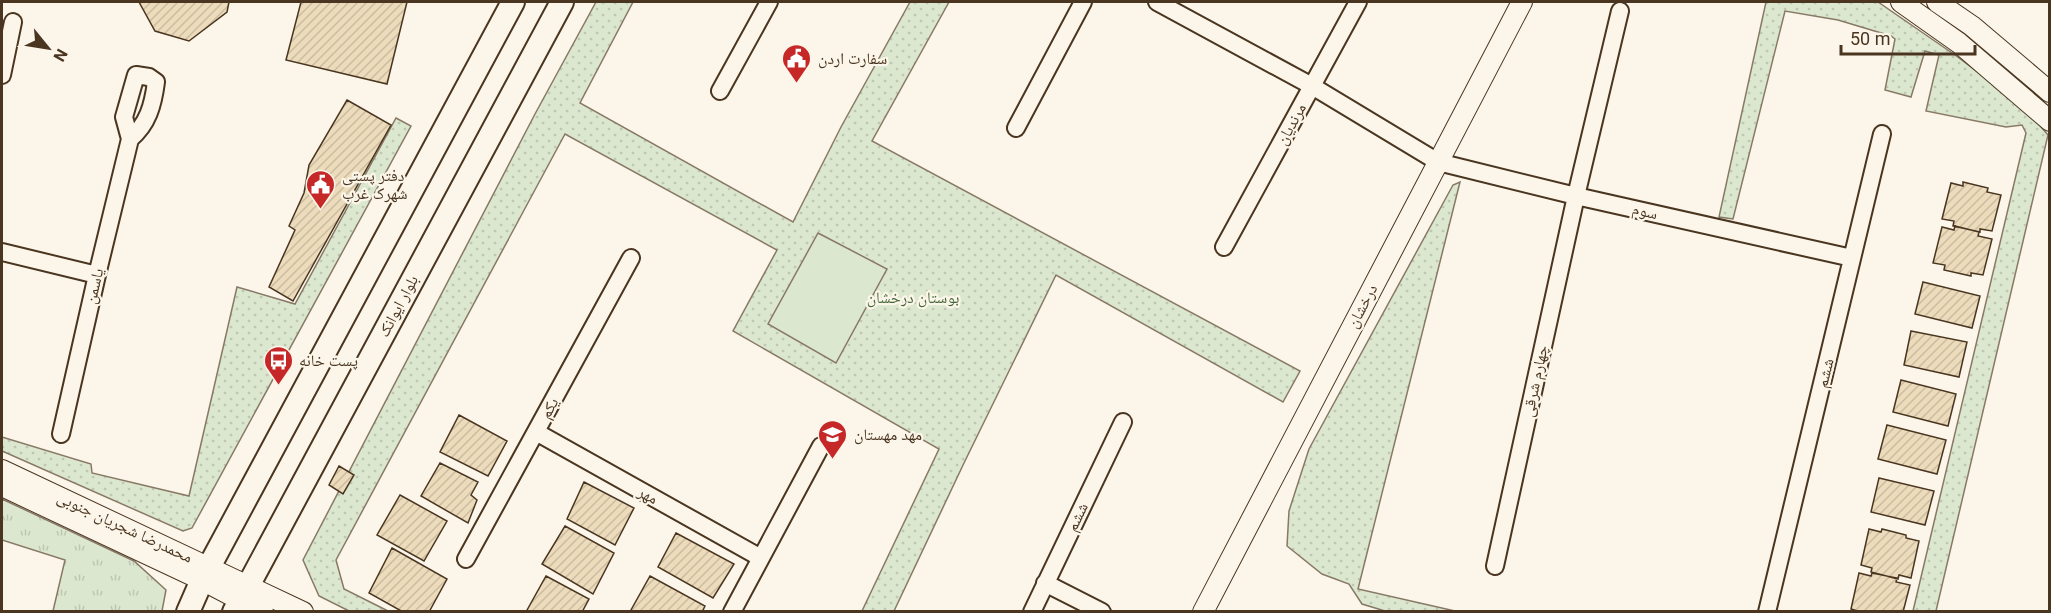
<svg xmlns="http://www.w3.org/2000/svg" width="2051" height="613" viewBox="0 0 2051 613" font-family="Roboto,'Noto Naskh Arabic',sans-serif">
<defs>
<pattern id="grass-tufts" width="24" height="20" patternUnits="userSpaceOnUse" patternTransform="scale(1.5)"><rect width="24" height="20" fill="#dce7d0"/><path d="M3 7l-1-3M5 7V3M7 7l1-3M15 17l-1-3M17 17v-4M19 17l1-3" fill="none" stroke="#bec7b2"/></pattern>
<pattern id="park-dots" width="8" height="8" patternUnits="userSpaceOnUse" patternTransform="scale(1.5)"><rect width="8" height="8" fill="#dce7d0"/><path d="M2 2h.1M6 6h.1" fill="none" stroke="#bec7b2" stroke-width="1.8" stroke-linecap="round"/></pattern>
<pattern id="building-hatch" width="6" height="6" patternUnits="userSpaceOnUse" patternTransform="scale(1.5)"><rect width="6" height="6" fill="#ecdcbc"/><path d="M-1 1l2-2M0 6l6-6M5 7l2-2" fill="none" stroke="#ccbda1"/></pattern>
</defs>
<rect width="100%" height="100%" fill="#fbf6e9"/>
<!-- grass -->
<path fill="url(#grass-tufts)" stroke="#887966" stroke-width="1.5" d="M2,499l132,62 32,29 -4,21h-109l12,-51 -63,-20z"/>
<!-- park -->
<path fill="url(#park-dots)" stroke="#887966" stroke-width="1.5" d="M596,2h37l-53,101 213,119 48,-95 69,-125h39l-77,139 428,230 -17,31 -227,-127 -92,188 -70,148h-32l77,-162 -206,-118 44,-81 -212,-116 -229,426 8,29 44,22h-39l-30,-15 -16,-36 232,-446z
M1766,2h112l77,53 69,52 24,28 -112,476h-23l113,-478 -4,-8 -16,2 -80,-16 13,-56 -14,-4 -14,46 -26,-7 10,-51 -4,-3 -53,-16 -53,-9 -52,208 -14,-2z
M396,118l15,8 -219,402 -9,3 -181,-80v-14l89,27 1,9 97,23 48,-209 58,17z
M1460,182l-102,407 97,22h-70l-23,-7 -13,-20 -27,-10 -35,-28 2,-35 20,-62 144,-264z"/>
<!-- pitch -->
<path fill="#dce7d0" stroke="#887966" stroke-width="1.5" d="M818,233l69,36 -51,94 -68,-39z"/>
<!-- building -->
<path fill="url(#building-hatch)" stroke="#4a3520" stroke-width="1.5" d="M139,2h90l-2,10 -38,29 -34,-10z
M301,2h106l-20,82 -101,-24z
M347,100l44,25 -98,176 -24,-14 26,-57 -6,-4 15,-33 5,-28z
M1963,182l25,6 -1,4 14,3 -9,36 -12,-2v3l-27,-6 1,-5 -12,-2 9,-36 12,3z
M1955,226l24,6 -1,4 14,3 -9,36 -12,-2v3l-27,-6 1,-5 -12,-2 9,-36 12,3z
M1923,282l57,14 -8,32 -57,-14z
M1911,331l56,11 -8,35 -55,-12z
M1901,380l55,14 -8,32 -55,-14z
M459,415l48,26 -19,35 -48,-24z
M1887,425l59,15 -9,34 -59,-15z
M440,463l38,19 -7,13 6,5 -9,23 -47,-27z
M339,466l15,9 -11,19 -14,-9z
M1879,478l55,13 -9,34 -54,-13z
M584,482l50,26 -19,37 -48,-26z
M400,495l47,26 -23,40 -47,-26z
M565,526l49,27 -21,41 -51,-30z
M1869,529l12,3 1,-3 24,6v3l13,3 -8,37 -12,-3 -1,4 -27,-7 1,-4 -11,-3z
M676,533l58,31 -21,34 -55,-31z
M392,548l55,31 -18,33h-26l-34,-19z
M1859,573l12,3 1,-3 25,5 -1,4 14,3 -7,27h-42l-10,-3z
M546,576l43,23 -7,13h-56z
M650,576l55,30 -3,6h-68l-3,-2z"/>
<g fill="none" stroke-linecap="round" stroke-linejoin="round">
<defs>
<path id="minor" d="M1157,2l155,84 126,76 138,34 276,62
M2,75l11,-53
M720,91l49,-89
M1016,128l67,-126
M1224,247l134,-245
M2,252l95,23
M536,432l225,126
M61,434l36,-159 33,-136c18,-15 23,-34 26,-57l-7,-5 -13,-2 -12,42 6,22
M466,559l165,-301
M1495,566l81,-370 44,-185
M1045,583l57,29
M732,612l89,-166
M1032,612l91,-190
M1767,612l115,-478"/>
<path id="tertiary" d="M1901,2l58,41 91,78
M1937,2l35,24 78,66
M2,470l301,142
M2,486l200,94 61,32
M1203,612l319,-610"/>
<path id="secondary" d="M188,612l14,-32 311,-578
M234,612l328,-610"/>
</defs>
<!-- minor casing -->
<use href="#minor" stroke="#4a3520" stroke-width="20"/>
<!-- tertiary casing -->
<use href="#tertiary" stroke="#4a3520" stroke-width="22"/>
<!-- secondary casing -->
<use href="#secondary" stroke="#4a3520" stroke-width="26"/>
<!-- minor -->
<use href="#minor" stroke="#fbf6e9" stroke-width="16"/>
<!-- tertiary -->
<use href="#tertiary" stroke="#fbf6e9" stroke-width="20"/>
<!-- secondary -->
<use href="#secondary" stroke="#fbf6e9" stroke-width="22"/>
</g>
<!-- icons -->
<defs>
<symbol id="civic-pin" viewBox="-11 -11 22 30"><path d="M0 17L-7.5 6A9.5 9.5 0 1 1 7.5 6Z" fill="#c62828" stroke="#fbf6e9"/><path d="M-.6-6.5H3V-4.5H.6V-3L4-1V1h2V6H-6V1h2V-1L-.6-3ZM-1.2 2.5V6h2.4V2.5Z" fill="#fff"/></symbol>
<symbol id="bus-pin" viewBox="-11 -11 22 30"><path d="M0 17L-7.5 6A9.5 9.5 0 1 1 7.5 6Z" fill="#c62828" stroke="#fbf6e9"/><path d="M-5-6H5V4H4V6H2V4H-2V6H-4V4H-5ZM-3.5-4V0h7V-4ZM-3.5 1.2v1.5H-2V1.2ZM2 1.2v1.5H3.5V1.2Z" fill="#fff"/></symbol>
<symbol id="school-pin" viewBox="-11 -11 22 30"><path d="M0 17L-7.5 6A9.5 9.5 0 1 1 7.5 6Z" fill="#c62828" stroke="#fbf6e9"/><path d="M0-5L7-2L0 1L-7-2ZM-4 1L0 2.5L4 1V4Q0 6-4 4Z" fill="#fff"/></symbol>
</defs>
<g fill-rule="evenodd">
<use href="#civic-pin" x="780" y="42" width="33" height="45"/>
<use href="#civic-pin" x="304" y="168" width="33" height="45"/>
<use href="#bus-pin" x="262" y="344" width="33" height="45"/>
<use href="#school-pin" x="816" y="418" width="33" height="45"/>
</g>
<g text-anchor="middle" dominant-baseline="central" stroke-width="4.5" stroke-linejoin="round" paint-order="stroke">
<!-- poi labels -->
<g font-size="16" fill="#4a3520" stroke="#fbf6e9" text-anchor="start">
<text x="818" y="58">سفارت اردن</text>
<text x="342" y="175">دفتر پستی<tspan x="342" dy="18">شهرک غرب</tspan></text>
<text x="299" y="360">پست خانه</text>
<text x="854" y="434">مهد مهستان</text>
</g>
<!-- street labels -->
<g font-size="16" fill="#4a3520" stroke="#fbf6e9">
<text transform="translate(1291 124) rotate(-61)">مرنديان</text>
<text transform="translate(1645 211) rotate(13)">سوم</text>
<text transform="translate(94 286) rotate(-77)">یاسمن</text>
<text transform="translate(398 306) rotate(-62)">بلوار ایوانک</text>
<text transform="translate(1362 306) rotate(-62)">درخشان</text>
<text transform="translate(1825 373) rotate(-76)">ششم</text>
<text transform="translate(1535 381) rotate(-78)">چهارم شرقی</text>
<text transform="translate(549 408) rotate(-61)">یکم</text>
<text transform="translate(648 495) rotate(29)">مهر</text>
<text transform="translate(1077 517) rotate(-64)">ششم</text>
<text transform="translate(125 527) rotate(25)">محمدرضا شجریان جنوبی</text>
</g>
<!-- park labels -->
<g font-size="16" fill="#436837" stroke="#fbf6e9">
<text x="913" y="297">بوستان درخشان</text>
</g>
</g>
<!-- border -->
<rect width="2051" height="613" fill="none" stroke="#4a3520" stroke-width="6"/>
<!-- north arrow -->
<g transform="translate(48 48) rotate(120)" stroke="#fbf6e9" stroke-width="4.5" paint-order="stroke">
<path d="M0-4.5L10 22L0 15L-10 22Z" fill="#4a3520"/>
<text y="-9" font-size="16" font-weight="bold" text-anchor="middle" fill="#4a3520">N</text>
</g>
<!-- scale -->
<path d="M1841 45v9h134v-9" fill="none" stroke="#4a3520" stroke-width="3"/>
<text x="1850" y="45" font-size="18" fill="#4a3520" stroke="#fbf6e9" stroke-width="4.5" paint-order="stroke">50 m</text>
</svg>
